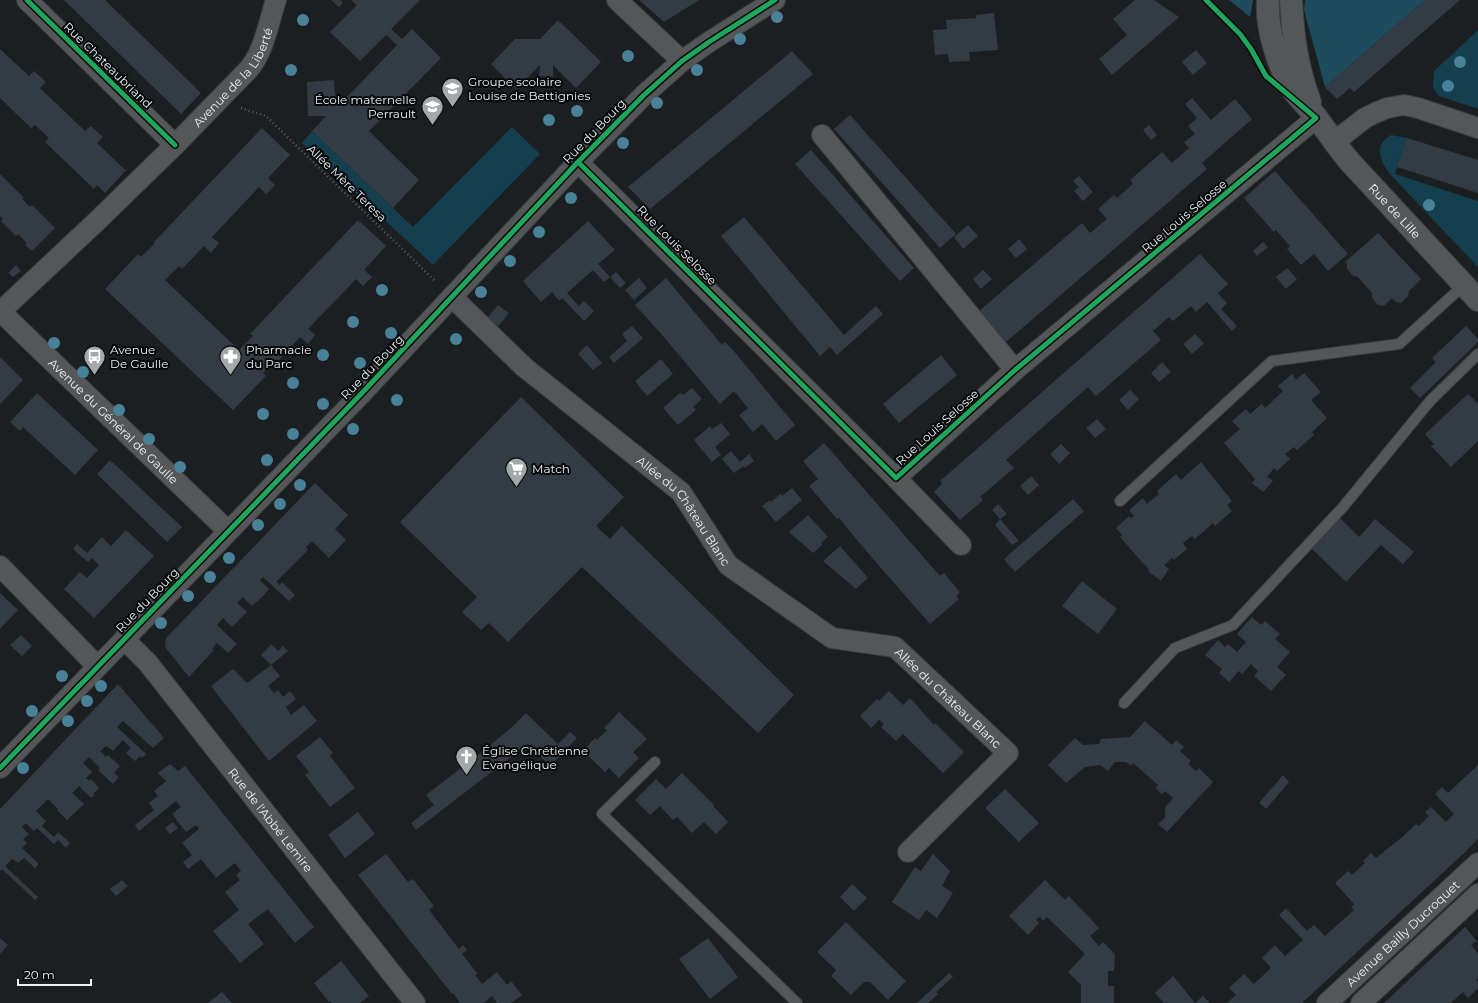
<svg xmlns="http://www.w3.org/2000/svg" width="1478" height="1003" viewBox="0 0 1478 1003" font-family="Montserrat,sans-serif">
<rect width="100%" height="100%" fill="#1c1f21"/>
<!-- green -->
<path fill="#143f4f" d="M1478,30v79l-39,-13 -6,-8 1,-17z
M512,127l28,27 -107,111 -131,-122 10,-12 101,96z
M1391,135l16,3 -12,36 83,27v66l-89,-94c-9,-14 -16,-27 2,-38z"/>
<!-- forest -->
<path fill="#1f4c5d" d="M1229,0h24l-3,17z
M1305,0h120l-100,87 -21,-77z"/>
<!-- building -->
<path fill="#333c44" d="M64,0h41l96,93 -20,21z
M331,0h9l3,3 -4,4z
M351,0h69l-29,29 11,10 10,-10 29,29 -72,73 50,49 -26,28 -81,-77 14,-15h-18l-1,-34 27,-2 1,15 10,4 52,-54 -11,-10 -26,26 -30,-29 27,-27z
M639,0h60l-35,22z
M1135,0h19l25,17 -67,58 -13,-16 28,-24 -14,-16z
M1425,0h35l-106,92 -4,-4 -13,11 -12,-12z
M994,13l4,37 -29,2 1,9 -21,1 -1,-8 -13,1 -2,-25 14,-1 -1,-9 30,-2v-3z
M558,20l43,42 -25,26 -23,-23v12l-14,-1 1,-11 -24,24 -25,-25 24,-25h25z
M0,49l29,27 5,-5 12,11 -6,6 45,43 6,-5 12,11 -6,6 28,27 4,-3 -24,26 -8,-8 -3,4 -49,-47 4,-4 -14,-13 -4,3 -31,-30z
M1196,50l11,13 -14,12 -11,-13z
M792,51l21,23 -163,135 -22,-22z
M1192,98l19,22 24,-21 17,20 -50,44 5,6 -202,174 -27,-31 104,-89 8,10 17,-14 -9,-10 16,-14 3,3 16,-14 -3,-4 32,-28 10,11 17,-15 -5,-6 11,-8 -7,-8 9,-8 -12,-14z
M850,115l106,119 -16,14 -106,-119z
M1149,125l8,10 -6,5 -8,-10z
M262,128l28,27 -22,23 7,7 -9,9 -7,-7 -47,50 7,6 -8,10 -7,-7 -22,23 -3,-3 -14,14 74,70 14,-14 -3,-2 108,-114 28,26 -22,24 8,7 -9,9 -7,-7 -48,50 7,6 -7,9 -8,-7 -22,24 -2,-2 -13,14 3,3 -33,34 -128,-121 33,-35 3,3 14,-14 -1,-1z
M1407,138l71,22v33l-81,-26z
M811,150l103,118 -14,13 -105,-117z
M1275,171l73,83 -20,17 -14,-17 -13,11 -14,-16 3,-3 -14,-16 -2,2 -30,-34z
M0,174l24,24 -2,1 8,8 2,-2 23,23 -23,23 -7,-6 2,-2 -9,-9 -2,2 -15,-15 2,-2 -3,-3z
M1079,176l14,16 -10,9 -9,-10 5,-4 -6,-6z
M744,217l100,118 32,-29 7,8 -46,41 -7,-8 -10,9 -99,-120z
M588,221l27,29 -17,14 12,13 -6,5 -11,-12 -26,23 12,13 5,-5 10,10 -10,10 -22,-23 -3,3 -7,-9 -11,10 -18,-21z
M968,225l10,11 -15,13 -9,-12z
M1378,233l43,46 -12,12 -1,5 -7,7 -5,-1 -4,-4 -8,8 -6,-1 -6,-7v-5l-14,-16 -5,-1 -6,-7v-5l-2,-2z
M1019,239l8,10 -11,9 -8,-9z
M1263,242l5,5 -11,9 -4,-5z
M1200,254l28,30 -10,9 9,10 -6,6 16,17 -5,5 -25,-29 -11,10 -5,-6 -18,15 -4,-4 -16,14 8,9 -65,56 -8,-9 -82,73 8,8 -34,29 3,3 -23,20 -26,-28 8,-8 -2,-3z
M16,265l5,6 -8,6 -5,-4z
M1287,268l10,11 -11,10 -10,-12z
M983,270l9,9 -11,10 -8,-10z
M616,272l10,11 -6,5 -10,-11z
M639,278l8,10 -13,12 -9,-10z
M666,278l56,67 3,-3 7,7 63,76 -19,16 -14,-17 -9,8 -14,-17 9,-7 -14,-17 -14,13 -57,-68 -28,-31z
M498,305l11,8 -13,16 -11,-8z
M632,326l11,12 -29,25 -5,-6 18,-16 -5,-7z
M1466,326l12,13v3l-58,56 -10,-10 26,-26 -4,-4z
M1195,334l9,9 -12,11 -9,-10z
M587,345l15,18 -9,7 -15,-16z
M941,355l16,20 -58,48 -16,-19z
M0,357l23,23 -23,24z
M661,359l12,15 -26,22 -12,-15z
M1162,362l9,10 -12,10 -8,-9z
M1304,373l17,19 -10,8 16,18 -15,14 2,3 -17,15 -3,-3 -9,7 5,5 -13,12 -3,-3 -7,9 6,4 -10,11 -11,-9 3,-4 -31,-36 16,-14 -8,-8 14,-12 4,5 12,-10 3,4 18,-17 -5,-5 14,-12 4,6z
M692,388l10,11 -9,8 3,3 -18,15 -15,-17 17,-15 3,2z
M1130,390l9,9 -11,11 -9,-10z
M37,393l61,57 -23,25 -52,-48 -3,4 -10,-9z
M1468,394l10,10v37l-27,26 -20,-21 3,-2 -9,-10z
M521,397l103,100 -28,29 14,13 12,-13 172,169 -36,38 -176,-166 -74,75 -19,-19 -8,7 -19,-18 15,-15 -77,-75z
M1097,419l9,10 -11,9 -9,-10z
M721,423l9,11 -15,13 6,8 -9,7 -18,-22 16,-14 2,3z
M824,443l116,133 4,-3 16,19 -4,4 3,3 -29,25 -63,-72 -28,-34 -2,1 -28,-33 9,-7 -15,-18z
M1061,444l9,9 -11,11 -9,-10z
M731,451l9,11 9,-8 5,7 -9,7 -1,-2 -10,7 -12,-14z
M110,460l72,67 -15,15 -70,-68z
M1201,462l31,39 -5,4 5,6 -17,15 -5,-6 2,4 -17,15 -3,-3 -9,7 4,6 -13,11 -2,-2 -8,7 5,4 -8,12 -13,-10 1,-1 -29,-33 2,-2 -6,-7 13,-12 2,2 3,-2 -5,-6 14,-12 4,6 12,-10 -2,-3 19,-17 5,6z
M1031,476l8,9 -11,10 -8,-9z
M315,483l33,32 -13,14 11,11 -17,18 -17,-17 -6,6 2,3 -32,32 4,3 2,-3 13,13 -6,6 -26,-24 -3,3 9,9 -6,7 -11,10 -9,-9 -6,6 10,9 -15,15 -9,-9 -6,7 20,19 -9,9 -11,-10 -5,6 2,1 -25,27 -24,-30 1,-9z
M792,488l10,12 -26,22 -14,-16 8,-6 1,2 9,-8 2,2z
M1073,499l11,12 -69,61 -11,-13z
M998,504l9,10 -7,5 -8,-9z
M808,515l20,22 -7,6 1,2 -9,8 -24,-21z
M1339,517l20,20 16,-18 39,33 -11,12 -22,-19 -35,37 -36,-35z
M1000,519l19,22 -7,4 -17,-20z
M126,530l28,26 -60,62 -30,-29 16,-17 7,6 12,-13 -7,-7 -4,4 -15,-13 4,-5 10,9 15,-16 9,9z
M840,546l28,32 -12,11 -33,-28z
M1082,581l35,28 -19,25 -36,-28z
M0,593l18,17 -18,19z
M1252,617l9,8 4,-4 15,13 -5,5 15,13 -13,15 9,8 -15,16 -17,-15 4,-5 -7,-7 -9,10 -3,-3 -10,11 -10,-9 3,-4 -17,-14 13,-15 7,7 3,-3 9,8 9,-10 -9,-8z
M21,635l11,11 -10,10 -12,-11z
M271,644l7,7 5,-5 5,5 -17,14 -10,-10z
M271,665l9,11 -12,10 6,7 4,-3 5,7 7,-6 6,8 -10,8 5,8 13,-10 13,16 -48,40 -58,-75 22,-17 14,14z
M118,684l46,54 -11,10 -30,-27 -6,6 29,27 -4,4 -2,-2 -5,5 -9,-8 5,-5 -8,-8 -10,11 -7,-5 -6,5 6,6 2,-2 12,11 -6,7 5,4 -6,7 -15,-14 2,-2 -11,-11 -6,6 9,9 -6,6 4,3 1,-2 8,9 -6,6 2,1 -4,3 -12,-12 -7,7 12,11 -17,16 -10,-10 1,-1 -10,-10 -12,12 10,10 -4,5 12,11 4,-5 12,11 -4,5 -8,-8 -4,4 -17,-16 -3,3 -8,-8 -4,4 7,7 -6,5 4,4 -5,5 17,16 -4,4 -11,-10 -6,5 -6,-4 -7,7 33,31 -3,3 -33,-31 -2,2v-62z
M889,691l14,14 7,-7 24,27 1,-2 29,29 -21,21 -40,-39 -7,7 -15,-14 3,-3 -5,-4 -8,8 -11,-12 17,-17 2,2z
M619,712l28,27 -14,13 6,6 -20,20 -10,-10 -4,4 -22,-21 12,-13 2,2 10,-10 -3,-2z
M526,713l32,31 12,-12 7,6 -27,28 -22,-22 -112,86 -5,-7 23,-18 -8,-10 62,-48 23,-19z
M1145,721l27,24 4,-5 8,7 -4,4 11,10 -3,3 8,7 3,-3 14,14 -46,50 -9,-8 7,-6v-10l8,-10 -8,-7 -3,3 -7,-6 3,-3 -25,-22 -2,3 -5,-4h-11l-7,9 -8,-6 -15,2 -19,16 -18,-18 27,-27 8,7 16,-1 2,-5 29,-2z
M320,737l13,16 -3,3 25,32 -25,19 -25,-32 4,-3 -13,-16z
M170,764l8,7 7,-5 129,161 -19,16 -27,-34 -20,15 16,20 -24,19 -27,-32 26,-21 -14,-18 15,-12 -4,-5 5,-4 -6,-8 -19,15 -15,-19 -13,10 -5,-7 9,-7 -10,-12 17,-14 -3,-4 -10,7 -14,-18 9,-7 -5,-6 -37,30 -4,-6 19,-15 -5,-7 9,-7 -4,-5 12,-10 -8,-8z
M1478,765v74l-15,15 -161,149h-75l9,-8 -7,-7 15,-14 10,10 17,-16 -9,-10 13,-13 10,11 18,-16 -24,-25 7,-7 21,23 7,-6 11,11 29,-26 -3,-3 3,-3 -19,-21 13,-12 4,4 13,-12 -2,-2 8,-8 5,5 25,-20 15,-14 3,2 10,-10 -4,-4 6,-5 15,15 8,-8 -19,-20 7,-7 6,6z
M682,773l32,32 -1,1 15,16 -12,12 -12,-12 -12,11 -15,-16 -4,3 -13,-14 -10,9 -15,-15 21,-21 10,10z
M1283,775l6,7 -23,27 -7,-6z
M1005,789l34,34 -20,19 -34,-34z
M358,812l17,22 -30,24 -17,-23z
M173,822l5,6 -8,6 -5,-6z
M386,854l22,28 5,-3 21,27 -5,4 30,39 4,-4 4,5 -5,4 16,20 -3,1 7,9 15,-12 10,13 4,-4 11,14 -11,8h-14l-5,-7 -9,7h-23l-7,-10 -1,1 -94,-119z
M933,854l17,17 -8,15 11,7 -16,25 -11,-8 -7,10 -27,-18 23,-35 6,4z
M122,880l6,6 -12,10 -6,-7z
M1045,880l20,20 4,-4 30,32 -9,8 9,10 4,-4 12,12 -1,17h-6v15h6v17h-33v-18l-13,-13 17,-18 -38,-37 -4,4 -3,-4 -4,3 3,3 -11,12 -19,-19z
M852,884l15,14 -13,13 -14,-14z
M846,922l60,59 -18,19 -18,-18h-6l-13,13 -20,-19 5,-6 -19,-18z
M1465,927l12,14 -6,4 7,8v25l-2,2 2,2v6l-10,10 -5,-6 -12,11h-67z
M0,938l8,7 -8,9z
M708,938l30,39 -28,22 -31,-40z
M341,961l28,35 -9,7h-28l-2,-2 -1,1 -15,-19z
M949,973l4,4 -17,15 2,2 -10,9h-11z
M1173,976l22,27 8,-7 7,7h-46l-9,-10z
M222,992l10,11h-24z"/>
<g fill="none" stroke-linecap="round" stroke-linejoin="round">
<defs>
<path id="service" d="M1120,501l152,-140 127,-17 65,-59
M1124,703l51,-55 58,-23 110,-118 87,-106 48,-47
M655,762l-53,52 195,189"/>
<g id="minor">
<path d="M27,0l148,145"/>
<path d="M617,0l65,61"/>
<path d="M822,135l193,235"/>
<path d="M1334,142l31,-24 10,-5 12,-5 17,-3 14,3 60,20"/>
<path d="M578,162l318,316 119,-108 301,-252"/>
<path id="s1" d="M452,297l72,70 157,125 47,73 104,73 63,9 113,106 -100,99"/>
<path id="s2" d="M0,311l228,220"/>
<path id="s3" d="M0,312l97,-91 78,-76 74,-76c16,-20 19,-45 27,-69"/>
<path d="M896,478l65,67"/>
<path d="M0,566l97,100"/>
<path id="s4" d="M124,639l24,24 267,340"/>
<path d="M0,768l362,-375 216,-231 66,-67 38,-34 27,-19 66,-42"/>
<path id="s5" d="M1327,1003l151,-140"/>
<path d="M1361,1003l117,-109"/>
</g>
<g id="tertiary">
<path id="s6" d="M1268,0c-2,28 10,67 25,90 7,10 16,18 24,28 11,15 21,30 33,44l128,138"/>
<path d="M1291,0c2,37 6,67 19,102"/>
</g>
</defs>
<!-- service casing -->
<use href="#service" stroke="#3a3c3e" stroke-width="12"/>
<!-- minor casing -->
<use href="#minor" stroke="#3a3c3e" stroke-width="22"/>
<!-- tertiary casing -->
<use href="#tertiary" stroke="#3a3c3e" stroke-width="24"/>
<!-- path -->
<path stroke="#5b5d5e" stroke-width="2.5" stroke-dasharray="1 3" stroke-linecap="butt" d="M241,108l25,8 170,166"/>
<!-- service -->
<use href="#service" stroke="#545657" stroke-width="10"/>
<!-- minor -->
<use href="#minor" stroke="#545657" stroke-width="20"/>
<!-- tertiary -->
<use href="#tertiary" stroke="#545657" stroke-width="22"/>
<defs>
<path id="cycleway" d="M27,0l148,145
M578,162l318,316 119,-108 301,-252 -50,-42 -15,-27 -11,-15 -34,-34
M0,768l362,-375 216,-231 66,-67 38,-34 27,-19 66,-42"/>
</defs>
<!-- cycleway casing -->
<use href="#cycleway" stroke="#07090b" stroke-width="8"/>
<!-- cycleway -->
<use href="#cycleway" stroke="#20a55d" stroke-width="5"/>
</g>
<!-- trees -->
<g fill="#498198">
<circle cx="777" cy="17" r="6"/>
<circle cx="303" cy="20" r="6"/>
<circle cx="740" cy="39" r="6"/>
<circle cx="628" cy="56" r="6"/>
<circle cx="1460" cy="62" r="6"/>
<circle cx="291" cy="70" r="6"/>
<circle cx="697" cy="70" r="6"/>
<circle cx="1448" cy="86" r="6"/>
<circle cx="657" cy="103" r="6"/>
<circle cx="577" cy="111" r="6"/>
<circle cx="549" cy="120" r="6"/>
<circle cx="623" cy="143" r="6"/>
<circle cx="571" cy="198" r="6"/>
<circle cx="1429" cy="205" r="6"/>
<circle cx="539" cy="232" r="6"/>
<circle cx="510" cy="261" r="6"/>
<circle cx="382" cy="290" r="6"/>
<circle cx="481" cy="292" r="6"/>
<circle cx="353" cy="322" r="6"/>
<circle cx="391" cy="333" r="6"/>
<circle cx="456" cy="339" r="6"/>
<circle cx="54" cy="343" r="6"/>
<circle cx="323" cy="355" r="6"/>
<circle cx="360" cy="363" r="6"/>
<circle cx="83" cy="372" r="6"/>
<circle cx="293" cy="383" r="6"/>
<circle cx="397" cy="400" r="6"/>
<circle cx="323" cy="404" r="6"/>
<circle cx="119" cy="410" r="6"/>
<circle cx="263" cy="414" r="6"/>
<circle cx="353" cy="429" r="6"/>
<circle cx="293" cy="434" r="6"/>
<circle cx="149" cy="439" r="6"/>
<circle cx="267" cy="460" r="6"/>
<circle cx="180" cy="467" r="6"/>
<circle cx="300" cy="485" r="6"/>
<circle cx="280" cy="504" r="6"/>
<circle cx="258" cy="525" r="6"/>
<circle cx="229" cy="558" r="6"/>
<circle cx="210" cy="577" r="6"/>
<circle cx="188" cy="596" r="6"/>
<circle cx="161" cy="623" r="6"/>
<circle cx="62" cy="676" r="6"/>
<circle cx="101" cy="686" r="6"/>
<circle cx="87" cy="701" r="6"/>
<circle cx="32" cy="711" r="6"/>
<circle cx="68" cy="721" r="6"/>
<circle cx="23" cy="768" r="6"/>
</g>
<!-- icons -->
<defs>
<symbol id="school-pin" viewBox="-11 -11 22 30"><path d="M0 17L-7.5 6A9.5 9.5 0 1 1 7.5 6Z" fill="#a3a8aa" stroke="#07090b"/><path d="M0-5L7-2L0 1L-7-2ZM-4 1L0 2.5L4 1V4Q0 6-4 4Z" fill="#fff"/></symbol>
<symbol id="bus-pin" viewBox="-11 -11 22 30"><path d="M0 17L-7.5 6A9.5 9.5 0 1 1 7.5 6Z" fill="#a3a8aa" stroke="#07090b"/><path d="M-5-6H5V4H4V6H2V4H-2V6H-4V4H-5ZM-3.5-4V0h7V-4ZM-3.5 1.2v1.5H-2V1.2ZM2 1.2v1.5H3.5V1.2Z" fill="#fff"/></symbol>
<symbol id="pharmacy-pin" viewBox="-11 -11 22 30"><path d="M0 17L-7.5 6A9.5 9.5 0 1 1 7.5 6Z" fill="#a3a8aa" stroke="#07090b"/><path d="M-2-6h4v4h4v4h-4v4h-4v-4h-4v-4h4Z" fill="#fff"/></symbol>
<symbol id="supermarket-pin" viewBox="-11 -11 22 30"><path d="M0 17L-7.5 6A9.5 9.5 0 1 1 7.5 6Z" fill="#a3a8aa" stroke="#07090b"/><path d="M-6-5.5h2.5l.6 2H6L4.5 2H-2.5L-4.4-4H-6ZM-1.5 3.2a1.3 1.3 0 1 0 .1 0ZM3 3.2a1.3 1.3 0 1 0 .1 0Z" fill="#fff"/></symbol>
<symbol id="church-pin" viewBox="-11 -11 22 30"><path d="M0 17L-7.5 6A9.5 9.5 0 1 1 7.5 6Z" fill="#a3a8aa" stroke="#07090b"/><path d="M-1.2-6h2.4v3.5h3.3v2.4h-3.3V6h-2.4V-.1h-3.3v-2.4h3.3Z" fill="#fff"/></symbol>
</defs>
<g fill-rule="evenodd">
<use href="#school-pin" x="440" y="76" width="25" height="34"/>
<use href="#school-pin" x="420" y="94" width="25" height="34"/>
<use href="#bus-pin" x="82" y="344" width="25" height="34"/>
<use href="#pharmacy-pin" x="218" y="344" width="25" height="34"/>
<use href="#supermarket-pin" x="504" y="456" width="25" height="34"/>
<use href="#church-pin" x="454" y="744" width="25" height="34"/>
</g>
<g text-anchor="middle" dominant-baseline="central" stroke-width="4" stroke-linejoin="round" paint-order="stroke">
<!-- street labels -->
<g font-size="12" fill="#ecf1f3" stroke="#07090b">
<text transform="translate(108 65) rotate(44)">Rue Chateaubriand</text>
<text stroke="none"><textPath href="#s3" startOffset="332">Avenue de la Liberté</textPath></text>
<text transform="translate(594 131) rotate(-46)">Rue du Bourg</text>
<text transform="translate(347 183) rotate(44)">Allée Mère Teresa</text>
<text stroke="none"><textPath href="#s6" startOffset="253">Rue de Lille</textPath></text>
<text transform="translate(1184 216) rotate(-40)">Rue Louis Selosse</text>
<text transform="translate(677 245) rotate(45)">Rue Louis Selosse</text>
<text transform="translate(372 367) rotate(-46)">Rue du Bourg</text>
<text stroke="none"><textPath href="#s2" startOffset="158">Avenue du Général de Gaulle</textPath></text>
<text transform="translate(937 427) rotate(-42)">Rue Louis Selosse</text>
<text stroke="none"><textPath href="#s1" startOffset="317">Allée du Château Blanc</textPath></text>
<text transform="translate(147 600) rotate(-46)">Rue du Bourg</text>
<text stroke="none"><textPath href="#s1" startOffset="652">Allée du Château Blanc</textPath></text>
<text stroke="none"><textPath href="#s4" startOffset="233">Rue de l'Abbé Lemire</textPath></text>
<text stroke="none"><textPath href="#s5" startOffset="103">Avenue Bailly Ducroquet</textPath></text>
</g>
<!-- poi labels -->
<g font-size="12" fill="#ecf1f3" stroke="#07090b" text-anchor="start">
<text x="468" y="81">Groupe scolaire<tspan x="468" dy="14">Louise de Bettignies</tspan></text>
<text x="416" y="99" text-anchor="end">École maternelle<tspan x="416" dy="14">Perrault</tspan></text>
<text x="110" y="349">Avenue<tspan x="110" dy="14">De Gaulle</tspan></text>
<text x="246" y="349">Pharmacie<tspan x="246" dy="14">du Parc</tspan></text>
<text x="532" y="468">Match</text>
<text x="482" y="750">Église Chrétienne<tspan x="482" dy="14">Evangélique</tspan></text>
</g>
</g>
<!-- scale -->
<path d="M18 979v6h73v-6" fill="none" stroke="#ecf1f3" stroke-width="2"/>
<text x="24" y="979" font-size="12" fill="#ecf1f3" stroke="#07090b" stroke-width="3" paint-order="stroke">20 m</text>
</svg>
